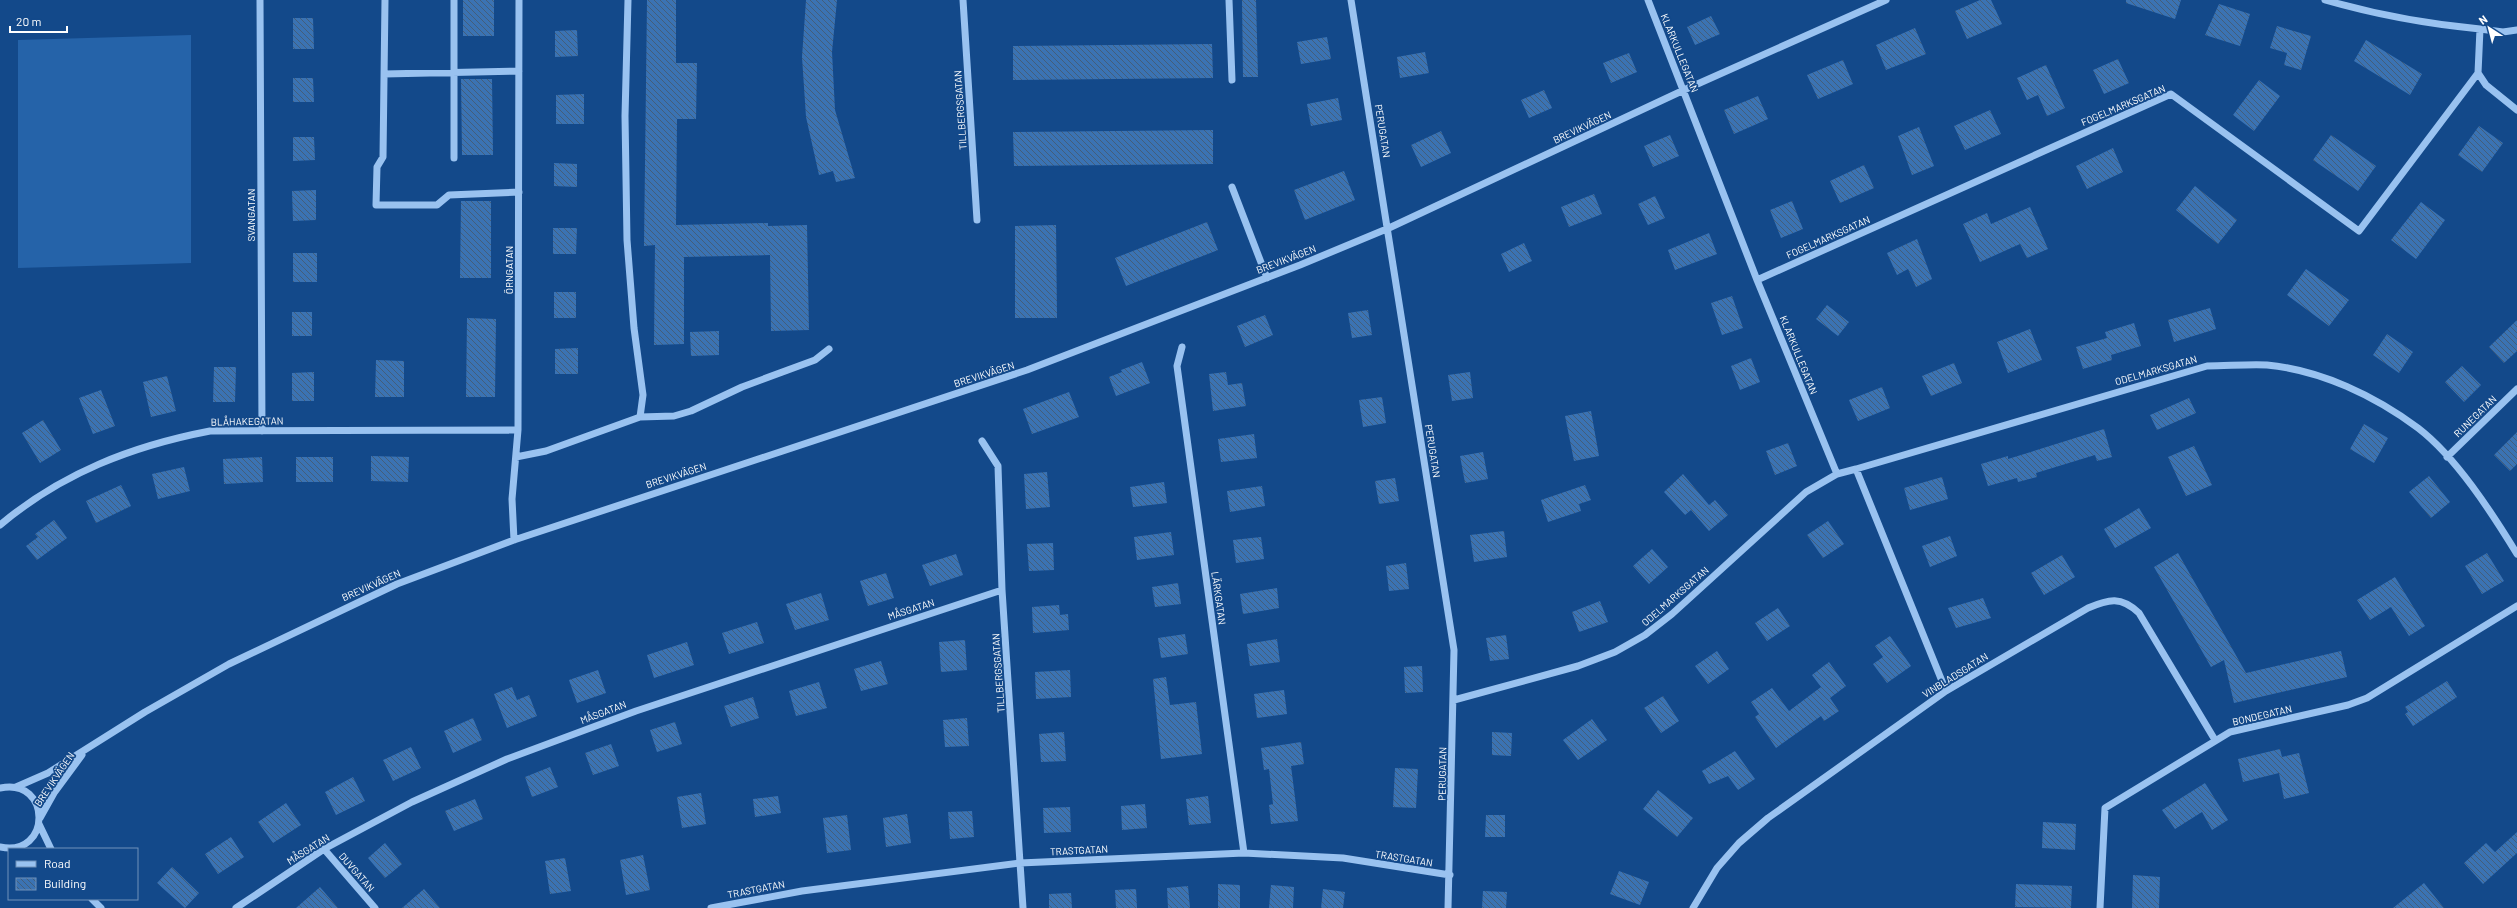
<svg xmlns="http://www.w3.org/2000/svg" width="2517" height="908" viewBox="0 0 2517 908" font-family="Barlow,sans-serif">
<defs>
<pattern id="building-back-hatch" width="6" height="6" patternUnits="userSpaceOnUse"><rect width="6" height="6" fill="#3b73b3"/><path d="M-1 5l2 2M0 0l6 6M5-1l2 2" fill="none" stroke="#445e7a"/></pattern>
</defs>
<rect width="100%" height="100%" fill="#13498a"/>
<!-- pitch -->
<path fill="#2563a9" d="M191,35v228l-173,5v-228z"/>
<!-- building -->
<path fill="url(#building-back-hatch)" d="M463,0h31v36h-31z
M647,0h29v63h21l-1,56h-19l-1,106 92,-2v3l39,-1 2,105 -38,1 -1,-76 -86,2v87l-30,1 1,-100 -11,1z
M806,0h31l-5,52 3,58 20,68 -19,4 -3,-11 -14,4 -13,-58 -4,-60z
M1242,0h14l2,77h-15z
M1980,0h11l11,24 -35,15 -12,-28z
M2126,0h55l-6,19 -49,-16z
M2219,4l31,10 -10,32 -35,-11z
M1711,16l9,18 -25,11 -8,-18z
M293,18h20l1,31h-21z
M2277,26l34,10 -10,34 -17,-5 3,-12 -17,-5z
M1915,28l11,26 -40,16 -10,-25z
M577,30l1,26 -23,1v-26z
M1327,37l4,22 -30,5 -4,-22z
M2366,40l56,34 -12,21 -56,-34z
M1212,44l1,34 -200,2v-34z
M1425,52l4,21 -29,5 -3,-21z
M1629,53l8,19 -26,11 -8,-20z
M2118,59l11,24 -25,11 -11,-24z
M1843,60l10,24 -35,15 -11,-24z
M2046,65l19,43 -18,8 -9,-21 -11,5 -10,-22z
M293,78h20l1,24h-21z
M461,79h31l1,76h-31z
M2259,80l21,16 -26,35 -21,-16z
M1544,90l8,18 -23,10 -8,-18z
M584,94v30h-28v-29z
M1758,96l10,23 -34,15 -10,-24z
M1338,98l4,22 -31,6 -4,-22z
M1990,110l11,24 -36,16 -11,-24z
M2479,126l24,17 -21,29 -24,-17z
M1919,127l15,39 -22,9 -14,-39z
M1213,130v34l-199,2 -1,-34z
M1441,131l10,22 -30,14 -10,-22z
M1670,135l9,21 -26,11 -9,-21z
M2331,135l45,31 -18,25 -45,-31z
M293,137h21l1,23 -22,1z
M2113,148l10,24 -36,17 -11,-23z
M554,163l23,1v23l-23,-1z
M1864,165l10,23 -34,15 -10,-22z
M1344,171l11,29 -50,20 -11,-30z
M2195,186l42,34 -19,24 -42,-34z
M316,190v30l-23,1 -1,-30z
M1594,194l8,20 -33,13 -8,-20z
M1655,196l10,22 -17,7 -10,-21z
M461,201h30v77h-31z
M1792,201l11,28 -22,9 -11,-28z
M2421,202l24,18 -29,39 -25,-19z
M2030,207l18,42 -21,9 -7,-14 -40,18 -17,-38 24,-11 4,11z
M1207,222l11,28 -92,36 -11,-28z
M1056,225l1,93h-42v-92z
M553,228h24l-1,26h-23z
M1709,233l8,21 -42,16 -7,-20z
M1917,239l15,40 -16,8 -8,-18 -11,6 -10,-22z
M1524,243l8,18 -23,11 -8,-18z
M293,253h24v29h-24z
M2306,269l43,31 -20,26 -42,-31z
M554,292h22v26h-22z
M1732,296l11,32 -21,7 -11,-32z
M1827,305l22,17 -11,14 -22,-17z
M2210,308l6,21 -42,13 -6,-22z
M1368,310l4,25 -20,3 -4,-25z
M292,312h20v24h-20z
M1265,315l8,20 -28,12 -8,-21z
M467,318l29,1 -1,78h-29z
M2517,320v31l-13,12 -15,-16z
M2134,323l7,23 -30,9 1,5 -29,9 -7,-22 31,-9 -2,-6z
M2030,329l12,31 -34,13 -11,-31z
M719,331v24l-28,1 -1,-24z
M2387,334l26,18 -14,21 -26,-18z
M578,348v26h-23v-25z
M1751,358l9,24 -20,8 -9,-24z
M376,360l28,1v36h-29z
M1142,362l8,21 -34,13 -7,-19 13,-5 -1,-2z
M1954,363l8,20 -31,13 -9,-20z
M2462,366l19,19 -17,17 -19,-20z
M214,367h22l-1,35h-22z
M314,372v29h-22v-28z
M1226,372l2,13 14,-2 4,23 -33,5 -4,-37z
M1470,372l3,26 -21,3 -4,-26z
M167,376l9,35 -25,6 -8,-35z
M1882,387l8,21 -32,13 -9,-21z
M101,390l14,36 -22,8 -14,-36z
M1069,392l10,25 -47,17 -9,-25z
M1382,397l4,26 -23,4 -4,-27z
M2189,398l7,15 -39,17 -7,-15z
M1591,411l8,45 -25,5 -9,-45z
M43,420l18,30 -21,13 -18,-30z
M2364,424l24,14 -14,25 -24,-14z
M2104,429l8,28 -15,4 -2,-6 -59,18 1,4 -19,5 -1,-4 -29,8 -7,-22 27,-8v3z
M2517,432v32l-7,7 -16,-16z
M1254,434l3,24 -36,4 -3,-23z
M1788,443l9,23 -22,9 -9,-24z
M2194,446l18,39 -26,11 -18,-39z
M1483,452l5,27 -23,4 -5,-27z
M371,456l38,1 -1,25 -37,-1z
M262,457l1,25 -39,2 -1,-25z
M296,457h37v25h-37z
M184,467l6,24 -32,8 -6,-25z
M1047,472l3,35 -24,2 -2,-35z
M1683,474l26,31 6,-5 13,15 -19,16 -18,-21 -6,5 -21,-23z
M2429,476l21,26 -19,16 -22,-26z
M1942,477l6,22 -38,11 -6,-22z
M1395,478l4,23 -20,3 -4,-23z
M1164,482l3,21 -34,4 -3,-20z
M121,485l10,21 -35,17 -10,-22z
M1585,485l6,15 -12,4 2,7 -33,11 -7,-22z
M1262,486l3,20 -35,6 -3,-21z
M2139,508l12,20 -36,20 -11,-19z
M54,520l13,18 -30,22 -11,-14 12,-9 -3,-3z
M1828,521l16,23 -21,14 -16,-23z
M1504,531l3,26 -33,5 -4,-27z
M1171,532l3,23 -37,5 -3,-23z
M1950,536l7,20 -27,11 -8,-21z
M1261,537l3,22 -28,4 -3,-23z
M1053,543l1,27 -25,1 -2,-27z
M1652,549l16,18 -19,17 -16,-18z
M2178,553l68,120 95,-22 6,26 -113,26 -10,-43 -13,7 -57,-100z
M2487,553l17,28 -22,13 -17,-28z
M956,554l7,21 -33,11 -8,-21z
M2062,555l13,22 -31,18 -13,-22z
M1406,563l3,26 -20,2 -3,-25z
M886,573l8,25 -26,8 -8,-25z
M2395,577l30,49 -16,10 -18,-29 -21,13 -13,-20z
M1178,583l3,21 -26,3 -3,-20z
M1277,588l2,20 -36,6 -3,-20z
M821,593l8,27 -34,10 -9,-26z
M1983,598l8,20 -35,10 -8,-20z
M1600,601l8,21 -29,10 -7,-20z
M1059,605l1,10 8,-1 1,16 -36,3 -1,-26z
M1778,608l12,18 -23,15 -12,-18z
M757,622l7,21 -35,11 -7,-21z
M1185,634l3,20 -27,4 -3,-20z
M1506,635l3,24 -19,2 -4,-23z
M1890,636l21,30 -24,17 -14,-19 10,-7 -8,-11z
M1277,639l3,23 -30,4 -3,-22z
M965,640l2,30 -26,2 -2,-30z
M687,642l7,23 -40,13 -7,-23z
M1717,651l12,18 -21,15 -13,-18z
M881,661l7,23 -27,7 -7,-22z
M1829,662l17,24 -16,12 9,13 -15,10 -3,-5 -45,32 -21,-31 4,-3 -8,-12 21,-14 17,23 32,-24 -9,-12z
M1422,666l1,26 -18,1 -1,-26z
M598,670l8,23 -29,10 -8,-23z
M1070,670l1,27 -35,2 -1,-27z
M1166,677l4,28 26,-3 6,52 -41,5 -8,-80z
M2447,681l10,16 -44,29 -8,-12 3,-2 -3,-5z
M819,682l8,26 -31,8 -7,-25z
M512,687l5,13 12,-5 8,21 -30,12 -13,-34z
M1284,690l3,24 -30,4 -3,-24z
M1663,696l16,25 -18,12 -17,-25z
M753,697l6,21 -28,9 -7,-21z
M473,718l9,22 -29,13 -9,-22z
M967,718l2,28 -24,1 -2,-27z
M1592,719l15,21 -29,20 -15,-20z
M675,722l7,22 -25,8 -7,-22z
M1064,732l2,29 -25,1 -2,-28z
M1492,732l20,1 -1,23 -19,-1z
M1301,742l3,22 -13,2 7,55 -27,3 -2,-19 4,-1 -4,-35 -5,1 -3,-22z
M611,744l8,22 -26,9 -8,-22z
M411,747l10,21 -28,13 -10,-21z
M2280,749l2,8 17,-4 10,40 -25,6 -5,-26 -36,9 -5,-23z
M1735,751l20,28 -17,11 -10,-14 -19,8 -7,-13z
M550,767l8,20 -26,10 -7,-20z
M1395,768l23,1 -2,39 -23,-1z
M353,777l12,24 -29,14 -11,-23z
M2205,783l23,37 -16,10 -10,-18 -27,17 -13,-19z
M1658,790l35,28 -16,19 -34,-28z
M701,793l5,31 -24,4 -5,-31z
M778,796l3,17 -26,4 -2,-18z
M1208,796l3,27 -22,2 -3,-26z
M475,799l8,20 -29,12 -9,-20z
M286,803l15,22 -28,18 -15,-21z
M1145,804l2,24 -25,2 -1,-24z
M1070,807l1,25 -27,1 -1,-25z
M972,811l2,26 -24,2 -2,-27z
M907,814l4,29 -25,4 -3,-29z
M847,815l4,35 -24,3 -4,-35z
M1486,815h19v22h-20z
M2043,822l33,2 -1,26 -33,-2z
M2517,832v21l-34,31 -19,-21 22,-20 9,9z
M231,837l13,20 -26,17 -13,-20z
M385,843l17,21 -17,14 -17,-20z
M643,855l7,35 -24,5 -6,-35z
M565,858l6,33 -21,3 -5,-33z
M172,867l27,26 -14,15 -28,-25z
M1619,871l30,11 -9,23 -30,-11z
M2133,875l27,2 -1,31h-27z
M2424,883l20,25h-51z
M1218,884l22,1v23h-22z
M2016,884l56,2 -1,22 -56,-1z
M1271,885l23,2 -1,21h-24z
M1188,886l2,22h-22l-1,-20z
M320,887l18,21h-42z
M424,889l16,19h-38z
M1136,889l1,19h-21l-1,-18z
M1323,889l22,3 -2,16h-22z
M1483,891l24,1 -1,16h-24z
M1071,893l1,15h-23v-14z"/>
<g fill="none" stroke-linecap="round" stroke-linejoin="round">
<!-- minor -->
<path stroke="#99c2f0" stroke-width="7" d="M260,0l2,431
M385,0l-2,157 -6,10 -1,38h61l12,-10 70,-3
M628,0l-3,116 2,124 7,88 9,67 -3,22 34,-1 17,-5 51,-24 73,-27 14,-11
M963,0l14,220
M1229,0l3,80
M1351,0l103,650 -6,258
M1648,0l109,280 80,194 19,-5 90,222
M2325,0c52,15 102,24 155,29l-2,44 8,12 31,25
M2480,29l23,3 14,-2
M384,74l135,-3
M454,158v-158
M1232,187l35,91
M1757,280l414,-186 188,137 119,-158
M1182,347l-5,19 67,487
M982,441l16,25 4,124 21,318
M516,457l30,-6 94,-34
M2447,457l70,-68
M1856,469l351,-103c20,0 41,-2 60,-1 54,5 108,31 151,63 38,29 74,85 99,126
M0,525c62,-52 132,-79 210,-94l308,-1
M514,540l-2,-41 6,-69 1,-430
M1454,700l124,-34 37,-14 30,-17 27,-21 134,-122 31,-18
M16,787l32,-14 97,-61 84,-48 168,-80 117,-44 513,-170 273,-105 89,-37 295,-138 202,-90
M0,788c52,-11 52,70 0,59
M40,818l14,-25 28,-38
M39,824l12,25
M324,849l51,59
M92,899l9,9
M236,908l88,-59 88,-47 95,-43 129,-48 366,-121
M711,908l91,-17 218,-28 224,-10 99,5 107,17
M1693,908l24,-40 22,-25 29,-25 178,-127 142,-83c21,-9 33,-12 51,5l76,127
M2100,908l5,-100 125,-76 118,-27 19,-7 150,-92"/>
</g>
<g text-anchor="middle" dominant-baseline="central" stroke-width="3.5" stroke-linejoin="round" paint-order="stroke">
<!-- street labels -->
<g font-size="10" fill="#fff" stroke="#13498a">
<text transform="translate(1680 53) rotate(68)">KLARKULLEGATAN</text>
<text transform="translate(2123 105) rotate(-23)">FOGELMARKSGATAN</text>
<text transform="translate(960 110) rotate(-94)">TILLBERGSGATAN</text>
<text transform="translate(1582 127) rotate(-25)">BREVIKVÄGEN</text>
<text transform="translate(1383 131) rotate(81)">PERUGATAN</text>
<text transform="translate(251 215) rotate(-90)">SVANGATAN</text>
<text transform="translate(1828 237) rotate(-24)">FOGELMARKSGATAN</text>
<text transform="translate(1286 259) rotate(-21)">BREVIKVÄGEN</text>
<text transform="translate(509 270) rotate(-90)">ÖRNGATAN</text>
<text transform="translate(1799 355) rotate(68)">KLARKULLEGATAN</text>
<text transform="translate(2156 370) rotate(-16)">ODELMARKSGATAN</text>
<text transform="translate(984 374) rotate(-18)">BREVIKVÄGEN</text>
<text transform="translate(2475 416) rotate(-44)">RUNEGATAN</text>
<text transform="translate(247 421) rotate(-1)">BLÅHAKEGATAN</text>
<text transform="translate(1433 451) rotate(81)">PERUGATAN</text>
<text transform="translate(676 475) rotate(-18)">BREVIKVÄGEN</text>
<text transform="translate(371 585) rotate(-24)">BREVIKVÄGEN</text>
<text transform="translate(1675 596) rotate(-41)">ODELMARKSGATAN</text>
<text transform="translate(1219 598) rotate(82)">LÄRKGATAN</text>
<text transform="translate(911 609) rotate(-18)">MÅSGATAN</text>
<text transform="translate(998 673) rotate(-94)">TILLBERGSGATAN</text>
<text transform="translate(1955 675) rotate(-32)">VINBLADSGATAN</text>
<text transform="translate(603 712) rotate(-21)">MÅSGATAN</text>
<text transform="translate(2262 715) rotate(-13)">BONDEGATAN</text>
<text transform="translate(1442 774) rotate(-89)">PERUGATAN</text>
<text transform="translate(54 779) rotate(-56)">BREVIKVÄGEN</text>
<text transform="translate(308 849) rotate(-32)">MÅSGATAN</text>
<text transform="translate(1079 850) rotate(-3)">TRASTGATAN</text>
<text transform="translate(1404 858) rotate(9)">TRASTGATAN</text>
<text transform="translate(357 872) rotate(49)">DUVGATAN</text>
<text transform="translate(756 889) rotate(-11)">TRASTGATAN</text>
</g>
</g>
<!-- legend -->
<rect x="8" y="848" width="130" height="52" fill="#13498a" stroke="#7192b9"/>
<rect x="16" y="861" width="20" height="6" fill="#99c2f0" stroke="#7192b9"/>
<text x="44" y="868" font-size="12" fill="#ffffff">Road</text>
<rect x="16" y="878" width="20" height="12" fill="url(#building-back-hatch)" stroke="#7192b9"/>
<text x="44" y="888" font-size="12" fill="#ffffff">Building</text>
<!-- north arrow -->
<g transform="translate(2489 28) rotate(324)" stroke="#13498a" stroke-width="3" paint-order="stroke">
<path d="M0-3L7 15L0 10L-7 15Z" fill="#ffffff"/>
<text y="-6" font-size="11" font-weight="bold" text-anchor="middle" fill="#ffffff">N</text>
</g>
<!-- scale -->
<path d="M10 26v6h57v-6" fill="none" stroke="#ffffff" stroke-width="2"/>
<text x="16" y="26" font-size="12" fill="#ffffff" stroke="#13498a" stroke-width="3" paint-order="stroke">20 m</text>
</svg>
